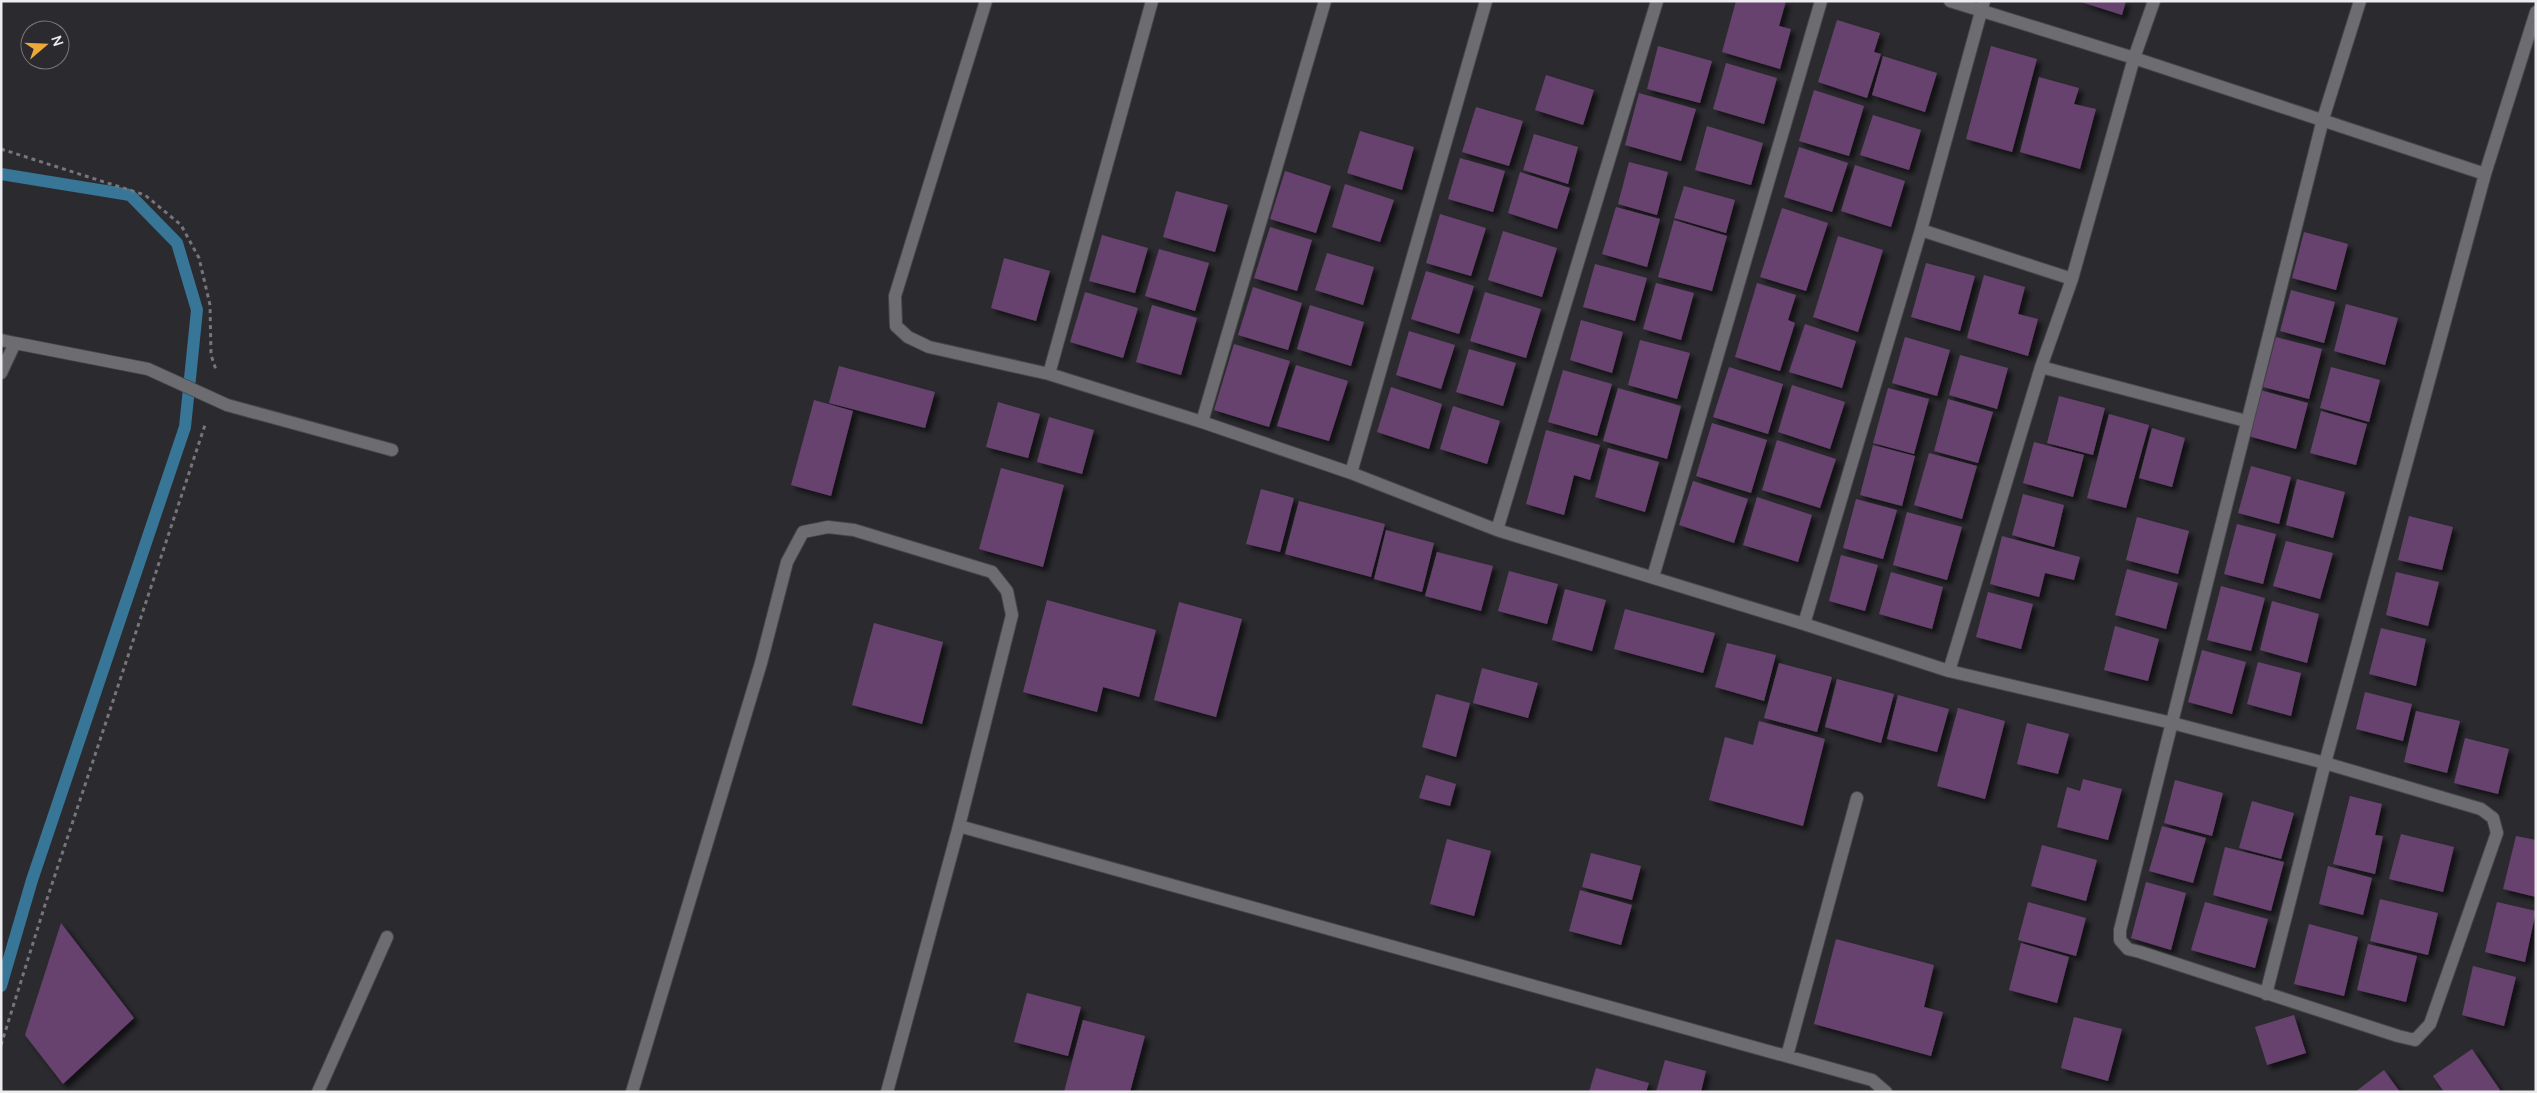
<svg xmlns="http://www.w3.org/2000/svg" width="2537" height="1093" viewBox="0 0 2537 1093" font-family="Manrope,sans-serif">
<defs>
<filter id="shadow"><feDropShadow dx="4.5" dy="4.5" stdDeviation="2.5" flood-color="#0009"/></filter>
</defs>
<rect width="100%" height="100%" fill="#2b2a2f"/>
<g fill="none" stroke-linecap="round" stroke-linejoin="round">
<!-- stream -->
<path stroke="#387698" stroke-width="12" d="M1,174l129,21 47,48 20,67 -12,117 -153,453 -31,106"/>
</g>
<!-- building -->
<path fill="#67426e" filter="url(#shadow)" d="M1736,1h50l-7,25 12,3 -11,40 -58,-17z
M2078,1h48l-4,14z
M1837,20l43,13 -6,19 7,2 -14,44 -49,-16z
M1658,46l54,15 -12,42 -53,-14z
M1991,46l46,13 -25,93 -46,-13z
M1883,56l54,17 -12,39 -53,-17z
M1726,63l51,15 -13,46 -51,-15z
M1546,75l48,15 -11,35 -48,-15z
M2039,77l40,11 -5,16 22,5 -16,60 -60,-17z
M1814,90l50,16 -15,50 -50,-15z
M1639,93l57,16 -15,52 -56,-16z
M1476,107l47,14 -14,45 -47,-14z
M1873,115l48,15 -12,40 -49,-15z
M1707,126l56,17 -12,42 -56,-15z
M1360,131l54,16 -12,43 -55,-17z
M1534,134l44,13 -10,37 -45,-14z
M1799,147l49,16 -16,49 -48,-15z
M1460,158l45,13 -12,41 -45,-13z
M1629,162l39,10 -11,43 -39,-11z
M1855,165l50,16 -14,46 -50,-16z
M1285,171l46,15 -15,47 -46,-14z
M1520,172l50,16 -13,41 -49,-16z
M1345,184l49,16 -14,42 -48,-15z
M1684,186l51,14 -9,33 -52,-15z
M1176,191l52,14 -13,47 -52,-15z
M1616,207l44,12 -13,48 -45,-13z
M1782,208l46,15 -22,68 -46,-14z
M1440,214l46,14 -15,48 -45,-13z
M1674,220l53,16 -15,55 -54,-14z
M1270,227l42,13 -15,51 -43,-13z
M1503,231l54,17 -15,49 -54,-17z
M2304,232l44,12 -12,46 -44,-12z
M1102,235l46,13 -13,45 -46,-12z
M1838,236l45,14 -25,82 -45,-15z
M1159,249l50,14 -14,48 -50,-15z
M1327,253l47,14 -11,38 -48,-15z
M1004,258l46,13 -14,50 -45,-13z
M1926,263l49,13 -15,55 -49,-14z
M1595,264l52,14 -12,43 -52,-14z
M1426,271l48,15 -15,48 -48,-15z
M1984,275l41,12 -7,27 20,5 -10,37 -61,-18z
M1656,283l38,10 -13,47 -38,-11z
M1757,283l39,12 -8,25 7,3 -15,48 -45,-14z
M1253,287l49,16 -14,47 -50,-15z
M2291,290l44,12 -11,41 -44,-12z
M1085,292l53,16 -15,50 -53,-16z
M1485,292l56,17 -15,49 -56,-17z
M2346,304l52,14 -13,47 -51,-14z
M1152,305l45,13 -16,57 -45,-13z
M1310,305l54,17 -13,44 -54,-17z
M1581,320l42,12 -11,41 -42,-13z
M1805,324l51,17 -14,47 -53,-16z
M1409,331l46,14 -14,44 -45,-14z
M1905,337l45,13 -13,46 -45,-13z
M2276,337l46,12 -13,50 -46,-12z
M1640,340l50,13 -13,46 -49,-14z
M1234,344l56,17 -21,66 -55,-17z
M1469,349l47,14 -13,43 -47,-14z
M1960,355l48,13 -11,41 -48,-14z
M1296,365l52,16 -19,60 -52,-15z
M839,366l96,26 -10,36 -96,-25z
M1729,367l54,17 -15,50 -55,-17z
M2331,367l49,13 -11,42 -49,-14z
M1563,370l49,14 -15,52 -49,-14z
M1792,385l53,17 -15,47 -52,-17z
M1391,387l51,17 -13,45 -52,-17z
M1618,388l63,18 -14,53 -64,-18z
M1888,388l41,11 -15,55 -41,-11z
M2260,390l48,13 -12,46 -48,-13z
M2059,396l46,12 -12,47 -46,-12z
M1948,399l45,13 -15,51 -44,-12z
M814,400l39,11 -22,85 -40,-11z
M998,402l42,12 -12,44 -42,-11z
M1453,406l47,15 -13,43 -47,-15z
M2321,411l46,13 -11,41 -46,-12z
M2109,414l40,11 -23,83 -39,-10z
M1049,417l45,13 -12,44 -45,-12z
M1712,423l55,17 -16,53 -55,-17z
M2152,428l33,10 -13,49 -33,-9z
M1546,430l54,15 -10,35 -16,-5 -10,40 -38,-11z
M1777,440l59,19 -16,49 -58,-18z
M2034,442l50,13 -11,42 -50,-14z
M1873,445l42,11 -13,50 -42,-11z
M1608,448l51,14 -14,50 -50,-15z
M1929,453l48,13 -15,53 -48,-14z
M2251,466l40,11 -12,47 -41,-11z
M1001,468l63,17 -21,82 -64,-18z
M2297,479l48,13 -12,46 -47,-13z
M1693,481l55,18 -14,44 -55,-18z
M1261,489l33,9 -14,54 -34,-8z
M2023,494l41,11 -10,42 -42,-12z
M1757,497l55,18 -14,47 -55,-17z
M1856,499l41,11 -14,49 -40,-11z
M1299,501l86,23 -14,53 -86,-23z
M1907,512l55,15 -15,53 -54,-15z
M2409,516l44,11 -11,43 -44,-10z
M2137,517l52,14 -11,43 -52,-14z
M2237,524l39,10 -13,50 -39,-10z
M1386,530l48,13 -12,49 -48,-13z
M2002,536l78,21 -6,23 -29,-7 -6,24 -49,-13z
M2286,541l47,12 -13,46 -47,-13z
M1437,552l56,14 -12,45 -56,-15z
M1841,555l37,10 -13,46 -36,-10z
M2127,569l51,14 -12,46 -51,-14z
M1509,571l49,13 -11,40 -49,-13z
M1891,572l52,15 -11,42 -53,-15z
M2396,572l43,10 -11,44 -42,-11z
M2221,586l44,12 -14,53 -44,-11z
M1565,589l41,11 -14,51 -40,-11z
M1988,592l45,12 -12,45 -45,-12z
M1047,600l109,30 -17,67 -36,-10 -6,25 -74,-20z
M2272,601l47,13 -12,49 -47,-13z
M1179,602l63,17 -26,98 -62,-17z
M1625,609l90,24 -12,40 -89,-24z
M874,623l69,19 -21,82 -70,-19z
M2115,626l44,13 -11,42 -44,-11z
M2381,628l45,11 -10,47 -47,-12z
M1727,643l49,12 -12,46 -49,-14z
M2202,650l44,12 -14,52 -44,-12z
M2258,662l43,11 -10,43 -44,-12z
M1779,663l53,14 -15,55 -53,-14z
M1482,668l56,15 -10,35 -55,-15z
M1837,679l57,15 -13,49 -56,-16z
M2365,692l47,12 -9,37 -47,-12z
M1436,694l34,9 -14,54 -34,-10z
M1898,695l51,14 -12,43 -50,-13z
M1958,708l47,13 -20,78 -48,-13z
M2416,711l44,10 -13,52 -43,-11z
M1759,721l66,18 -22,87 -94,-26 16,-63 28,8z
M2027,723l42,11 -11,40 -41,-10z
M2465,738l44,11 -11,45 -44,-11z
M1426,775l30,9 -6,22 -31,-8z
M2083,779l39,10 -14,51 -51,-13 10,-40 13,4z
M2175,780l48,13 -11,43 -48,-13z
M2350,796l32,8 -7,31 8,1 -8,38 -42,-10z
M2252,801l42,12 -13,46 -42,-11z
M2162,826l44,12 -13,45 -44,-12z
M2401,834l53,13 -11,45 -54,-13z
M2516,836l20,4v57l-33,-8z
M1447,839l44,12 -17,65 -44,-12z
M2042,845l55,15 -11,41 -55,-15z
M2225,847l59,15 -13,49 -58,-16z
M1591,853l50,13 -9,34 -50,-13z
M2328,866l44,12 -9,37 -44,-11z
M2146,882l40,11 -15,57 -40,-12z
M1580,890l52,15 -11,40 -52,-14z
M2380,899l58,14 -10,42 -58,-14z
M2028,902l58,16 -10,38 -58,-16z
M2205,902l63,17 -13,49 -64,-18z
M2497,902l39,9 -11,51 -40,-10z
M61,923l73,95 -71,66 -38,-49z
M2309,924l49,13 -14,59 -50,-12z
M1836,939l98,26 -10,42 19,5 -12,44 -117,-32z
M2021,943l48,14 -12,46 -48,-13z
M2368,944l49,12 -11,46 -49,-12z
M2473,966l43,11 -12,49 -42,-11z
M1027,993l54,14 -13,49 -54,-14z
M2294,1015l12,38 -39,12 -12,-38z
M2074,1017l48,12 -14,52 -47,-13z
M1083,1020l62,16 -15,56h-66z
M2472,1049l28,41 -2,2h-54l-11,-16z
M1665,1060l41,11 -5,21h-45z
M1596,1068l53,15 -3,9h-57z
M2384,1070l16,22h-45z"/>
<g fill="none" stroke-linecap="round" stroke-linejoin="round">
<defs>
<path id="minor" d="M986,1l-91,295 1,30 12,11 21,10 120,27 153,48 149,51 146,57 307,94 145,47 223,52 153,40 160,-589 51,-162
M1950,1l184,57 351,116
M1921,230l151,49
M1,340l14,3 -14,30
M15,343l133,26 79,36 165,45
M2041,367l205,54
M1049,374l103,-373
M1202,422l123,-421
M1351,473l135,-472
M1497,530l160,-529
M1653,577l168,-576
M1804,624l117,-394 63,-229
M1949,671l92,-304 31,-88 62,-221 20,-57
M959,826l913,254 14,12
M2266,994l59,-231 156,46 12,9 4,15 -67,191 -15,16 -17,-4 -258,-84 -12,-3 -8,-9v-10l203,-811 37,-118
M1787,1056l70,-258
M318,1092l69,-155
M632,1092l129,-429 26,-101 16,-30 25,-5 26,3 138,42 15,19 5,24 -53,211 -72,266"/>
</defs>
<!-- minor casing -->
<use href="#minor" stroke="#47474b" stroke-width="14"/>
<!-- path -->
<path stroke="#767579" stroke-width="3" stroke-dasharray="4 4" stroke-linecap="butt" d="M1,149l144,46 36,30 18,33 11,47 1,50 5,15
M1,1045l44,-140 160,-480"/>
<!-- minor -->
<use href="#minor" stroke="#6d6c71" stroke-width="12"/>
</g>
<!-- border -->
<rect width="2537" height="1093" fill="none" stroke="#edecef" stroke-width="5"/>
<!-- north arrow -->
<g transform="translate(45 45) rotate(71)"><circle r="24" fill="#2b2a2f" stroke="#79787c"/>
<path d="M0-4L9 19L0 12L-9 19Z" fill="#eca93a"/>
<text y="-8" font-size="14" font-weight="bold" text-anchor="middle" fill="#edecef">N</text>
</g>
</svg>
